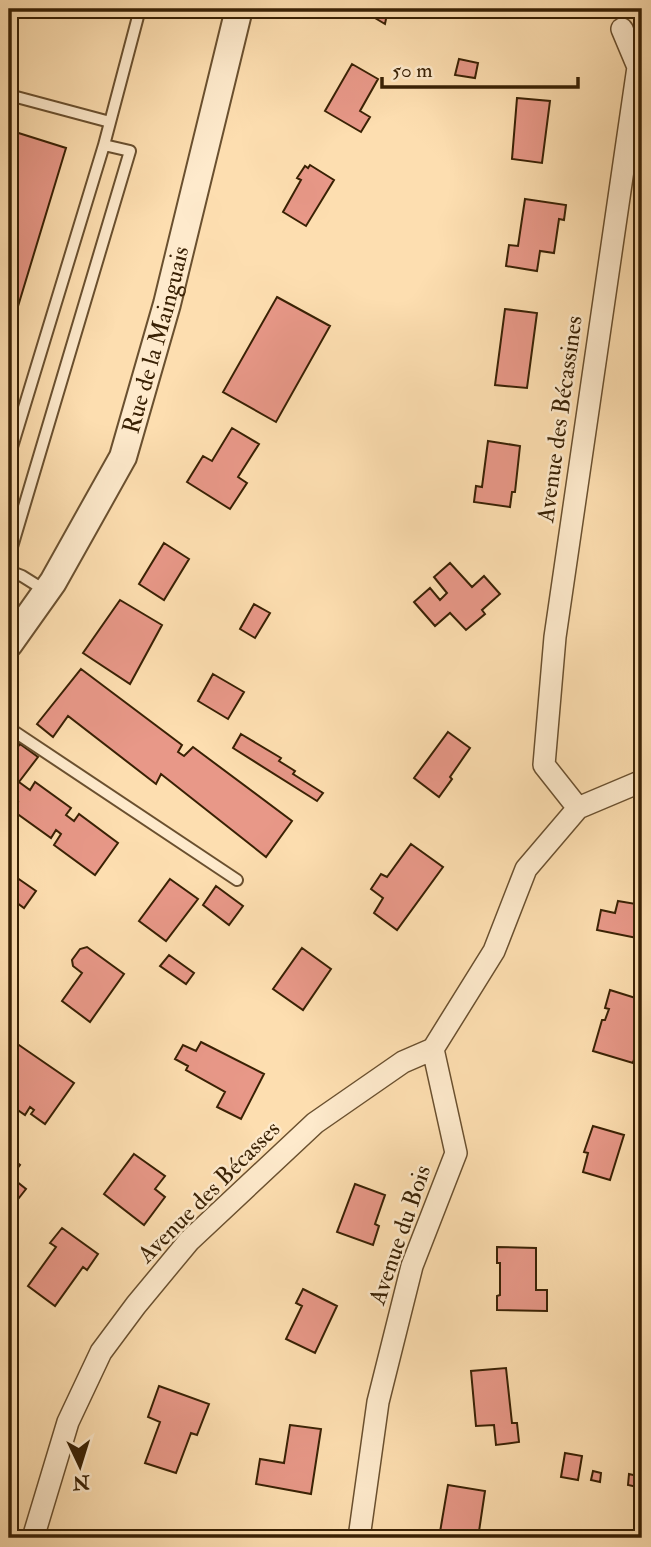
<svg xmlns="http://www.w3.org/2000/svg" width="651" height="1547" viewBox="0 0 651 1547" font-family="'IM FELL Double Pica',serif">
<rect width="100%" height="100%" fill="#fddeb0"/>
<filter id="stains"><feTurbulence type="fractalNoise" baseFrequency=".00286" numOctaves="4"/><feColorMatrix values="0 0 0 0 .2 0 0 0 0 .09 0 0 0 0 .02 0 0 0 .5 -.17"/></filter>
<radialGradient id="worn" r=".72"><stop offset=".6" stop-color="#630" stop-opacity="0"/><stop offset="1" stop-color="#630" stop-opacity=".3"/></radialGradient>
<!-- building -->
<path fill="#e89888" stroke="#392104" stroke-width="2" d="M360,9h28l-3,15z
M459,59l19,4 -3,15 -20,-3z
M352,64l26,15 -18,32 10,6 -9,15 -36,-21z
M517,98l33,3 -8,62 -30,-4z
M9,130l57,18 -57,188z
M310,165l24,15 -28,46 -23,-14 18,-32 -4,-2 8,-12 3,2z
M525,199l41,6 -2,15 -5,-1 -5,34 -14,-2 -3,20 -31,-5 3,-21 9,1z
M277,297l53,29 -54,96 -53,-30z
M505,309l32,4 -10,75 -32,-3z
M232,428l27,16 -21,33 9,6 -17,26 -43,-27 16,-26 9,5z
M488,441l32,5 -5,46h-3l-2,15 -36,-5 2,-16 6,1z
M164,543l25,16 -25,41 -25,-16z
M450,563l22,24 12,-11 16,18 -18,16 3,4 -19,16 -16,-17 -15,13 -21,-24 16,-14 10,12 7,-7 -13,-16z
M120,600l42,25 -32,59 -47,-31z
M254,604l16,9 -15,25 -15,-9z
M81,669l101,76 -4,7 6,4 9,-9 99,74 -26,36 -105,-83 -5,10 -88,-68 -15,21 -16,-13z
M213,674l31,18 -16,27 -30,-18z
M448,732l22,16 -20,29 2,2 -13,18 -25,-19z
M241,734l40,24 -2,3 16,10 -2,3 30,19 -6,8 -84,-53z
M20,744l18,13 -19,25 11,8 5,-8 36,26 -5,7 8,6 5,-7 39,29 -23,32 -41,-30 7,-11 -5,-4 -5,8 -39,-28 6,-8 -7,-5 -2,3v-41z
M411,844l32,23 -46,63 -23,-17 9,-15 -12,-9 10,-15 6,3z
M13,875l23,16 -12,17 -15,-11v-17z
M170,879l28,20 -32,42 -27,-20z
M216,886l27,20 -14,19 -26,-20z
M618,901l24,4v34l-45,-9 4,-20 14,3z
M87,947l37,27 -34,48 -28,-21 20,-28 -9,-7 -1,-6 8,-11z
M302,948l29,21 -28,41 -30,-21z
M169,955l25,18 -8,11 -26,-18z
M610,990l32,10v30l-9,33 -40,-12 9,-31h3l4,-11 -4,-1z
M201,1042l63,32 -23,45 -24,-12 8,-15 -39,-22 2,-4 -13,-7 8,-14 13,6z
M16,1043l58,40 -29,41 -14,-10 3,-4 -4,-3 -5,8 -16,-11v-50z
M593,1126l31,9 -14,45 -27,-8 5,-19 -4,-1z
M134,1154l31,22 -10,13 10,8 -21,28 -40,-31z
M9,1156l11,9 -9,12 15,12 -15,19 -2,-2z
M355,1184l30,11 -10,29 4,2 -6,19 -36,-13z
M62,1228l36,26 -11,16 -4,-3 -28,39 -27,-20 28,-39 -6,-4z
M497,1247l39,1v42h11v21l-50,-1v-14l3,-1v-32h-3z
M303,1289l34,17 -22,47 -29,-14 16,-33 -6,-3z
M506,1368l6,55h5l2,19 -23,3 -2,-20 -18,1 -5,-55z
M159,1386l50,18 -12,31 -6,-2 -15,40 -31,-10 15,-41 -12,-5z
M290,1425l31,4 -10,65 -55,-10 4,-25 24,4z
M565,1453l17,3 -4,24 -17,-3z
M593,1471l8,2 -1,9 -9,-2z
M629,1474l13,3v11l-14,-3z
M448,1485l37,6 -7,47h-35l1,-5 -4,-1z"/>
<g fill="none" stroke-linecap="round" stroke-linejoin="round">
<defs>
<path id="service" d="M9,95l101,27
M104,145l36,-136
M9,457l95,-312 26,6 -121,406
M9,571l13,5 24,15
M9,728l228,152"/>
<path id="minor" d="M578,808l-34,-43 11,-128 83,-570 -16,-38
M33,1538l35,-116 33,-70 35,-47 53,-64 126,-118 88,-61 30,-13
M359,1538l19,-136 34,-136 44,-113 -23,-104 61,-98 32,-82 52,-61 64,-27"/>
<g id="tertiary">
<path id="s1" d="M9,644l44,-62 70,-125 44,-153 72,-295"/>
</g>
</defs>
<!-- service casing -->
<use href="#service" stroke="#6a502f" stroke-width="14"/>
<!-- minor casing -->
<use href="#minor" stroke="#6a502f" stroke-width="24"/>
<!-- tertiary casing -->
<use href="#tertiary" stroke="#6a502f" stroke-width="30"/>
<!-- service -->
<use href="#service" stroke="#feeacc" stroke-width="10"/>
<!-- minor -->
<use href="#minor" stroke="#feeacc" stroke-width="21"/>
<!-- tertiary -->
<use href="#tertiary" stroke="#feeacc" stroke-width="26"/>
</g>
<g text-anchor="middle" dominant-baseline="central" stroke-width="5" stroke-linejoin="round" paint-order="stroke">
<!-- street labels -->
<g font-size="24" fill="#392104" stroke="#feeacc">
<text stroke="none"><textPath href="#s1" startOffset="341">Rue de la Mainguais</textPath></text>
<text transform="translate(560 419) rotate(-82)">Avenue des Bécassines</text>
<text transform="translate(209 1192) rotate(-45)">Avenue des Bécasses</text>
<text transform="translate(400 1235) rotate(-71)">Avenue du Bois</text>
</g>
</g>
<!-- margin -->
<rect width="651" height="1547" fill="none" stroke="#fddeb0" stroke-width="35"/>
<rect x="10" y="10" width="630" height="1526" fill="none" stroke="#392104" stroke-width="3.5"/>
<rect x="18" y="18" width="616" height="1512" fill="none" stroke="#392104" stroke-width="2"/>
<!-- north arrow -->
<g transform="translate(80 1466) rotate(176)" stroke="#feeacc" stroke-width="5" paint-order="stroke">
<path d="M0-5L12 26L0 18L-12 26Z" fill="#392104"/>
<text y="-10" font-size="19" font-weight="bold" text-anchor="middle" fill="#392104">N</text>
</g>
<!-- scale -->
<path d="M382 77v10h196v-10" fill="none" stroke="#392104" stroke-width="3.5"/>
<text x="392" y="77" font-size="21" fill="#392104" stroke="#feeacc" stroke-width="5" paint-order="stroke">50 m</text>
<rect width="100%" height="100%" filter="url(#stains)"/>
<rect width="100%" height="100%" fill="url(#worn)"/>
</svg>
